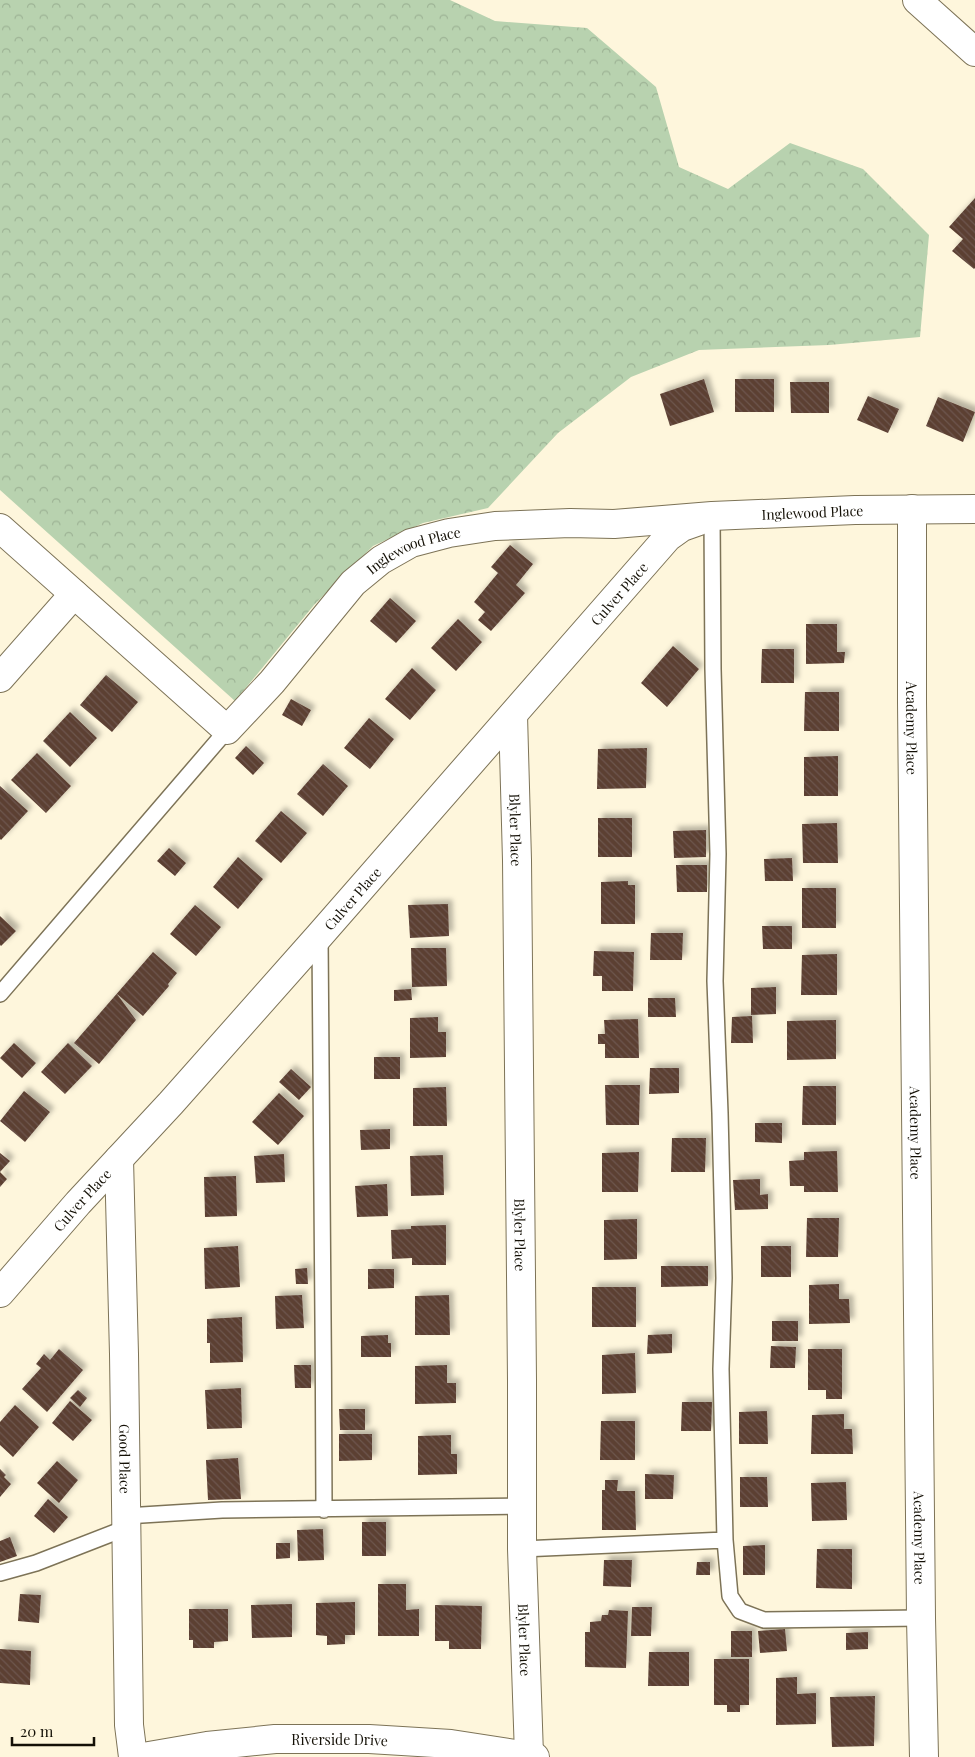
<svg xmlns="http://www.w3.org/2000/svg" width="975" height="1757" viewBox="0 0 975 1757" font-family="'Playfair Display',serif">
<defs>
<pattern id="forest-crowns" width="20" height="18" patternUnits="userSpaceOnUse" patternTransform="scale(1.25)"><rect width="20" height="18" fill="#b8d2af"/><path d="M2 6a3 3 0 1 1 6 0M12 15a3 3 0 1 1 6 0" fill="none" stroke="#9db395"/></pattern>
<pattern id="building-back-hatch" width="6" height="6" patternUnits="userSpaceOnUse" patternTransform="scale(1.25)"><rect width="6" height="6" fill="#5b3f33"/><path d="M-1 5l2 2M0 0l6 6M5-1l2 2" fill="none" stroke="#6e574d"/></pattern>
<filter id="shadow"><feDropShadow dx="4.5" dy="-4.5" stdDeviation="2.5" flood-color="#0004"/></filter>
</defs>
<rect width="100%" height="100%" fill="#fef6dc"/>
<!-- forest -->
<path fill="url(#forest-crowns)" d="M0,0h450l45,21 92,7 69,59 23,80 49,22 62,-46 73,26 66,66 -9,102 -91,8 -130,5 -68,27 -73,56 -70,75 -65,15 -50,23 -59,59 -79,96 -235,-211z"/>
<!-- building -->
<path fill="url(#building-back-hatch)" filter="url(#shadow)" d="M975,198v70l-1,1 -22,-18 11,-12 -14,-12z
M704,379l10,33 -44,14 -10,-32z
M735,379h39v33h-39z
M790,382h39v31h-38z
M868,396l31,13 -11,24 -31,-13z
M938,397l37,15 -12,30 -37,-16z
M510,545l23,19 -17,21 9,8 -34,38 -13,-11 7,-8 -11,-10 24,-29 -7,-6z
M390,598l26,23 -20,22 -26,-22z
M458,619l24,23 -26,29 -25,-23z
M806,624h31v28h8l-1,11 -38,1z
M673,646l26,23 -32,38 -26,-24z
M762,649h32v34h-33z
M412,668l24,22 -26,30 -25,-21z
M106,675l32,27 -26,30 -32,-27z
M805,692h34v39h-35z
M291,699l20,11 -9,16 -20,-11z
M70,712l27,26 -27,29 -27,-26z
M369,718l25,21 -24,30 -26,-21z
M246,746l18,17 -11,12 -18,-17z
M647,748l-1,40 -49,1 1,-40z
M37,753l34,33 -25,27 -35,-33z
M838,756v40h-34v-39z
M323,764l25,22 -25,30 -26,-22z
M0,786l28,25 -27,29 -1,-1z
M281,811l26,22 -26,30 -26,-22z
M598,818h34v39h-34z
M837,823l1,40h-35l-1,-39z
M706,830v27l-32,1 -1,-27z
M169,848l17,15 -11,13 -18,-15z
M238,857l25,22 -25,30 -25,-22z
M792,858l1,23h-28l-1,-22z
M676,865h31v27h-30z
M628,881v4h7v39h-34v-42z
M802,888h34v40h-34z
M448,904l1,32 -39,2 -2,-33z
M195,905l26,22 -25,29 -26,-22z
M0,916l16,15 -15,15 -1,-1z
M762,926h30v23h-29z
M651,933h32l-1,27h-32z
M411,948h35l1,38 -35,1z
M594,951l40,1 -1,39h-31v-15h-9z
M153,952l24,21 -9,11 1,2 -26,30 -26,-22 19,26 -37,44 -25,-21z
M837,954v41h-36l1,-40z
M776,987v27l-25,1v-27z
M411,989l1,11 -18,1v-11z
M648,998h27l1,19h-28z
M752,1016l1,27h-22l1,-26z
M438,1017v15h8v25l-36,1v-40z
M638,1019l1,39h-34v-14h-7v-10h7l-1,-14z
M836,1020v39l-49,1v-39z
M14,1043l22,20 -14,15 -22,-20z
M68,1043l24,23 -27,28 -24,-22z
M374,1057h26v22h-26z
M650,1068h29v25l-30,1z
M291,1069l20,18 -12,13 -20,-18z
M605,1085h35l-1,40h-33z
M803,1086h33v39h-34z
M446,1087l1,39h-34v-38z
M24,1091l26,21 -25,30 -25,-21z
M279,1093l25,23 -26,29 -26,-23z
M755,1123h27v20l-27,-1z
M390,1129v20l-29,1 -1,-20z
M672,1138h34l-1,34h-34z
M837,1151l1,41h-34v-6h-14l-1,-25 15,-1v-8z
M639,1152l-1,40h-36v-39z
M0,1153l10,8 -10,11z
M284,1154l1,28 -29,1 -2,-27z
M443,1155l1,40 -33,1 -1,-40z
M0,1172l7,7 -7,8z
M236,1176l1,40 -32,1 -1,-40z
M760,1179v16l8,-1v15l-33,1 -2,-30z
M387,1184l1,32 -31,1 -2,-31z
M807,1218h32l-1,39h-32z
M637,1219v40l-33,1v-40z
M446,1225v40h-34v-7l-20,1 -1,-29 20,-1v-3z
M238,1246l2,41 -35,2 -1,-41z
M761,1246h30v31h-30z
M661,1266h47v20l-47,1z
M307,1268l1,16h-12l-1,-15z
M368,1269h26v19l-26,1z
M839,1284v15h10l1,24 -41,1v-39z
M592,1287h44v40h-44z
M302,1295l2,33 -28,1 -1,-33z
M449,1295l1,40h-35v-39z
M242,1317l1,45 -33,1v-20h-3v-24z
M772,1321h26v20h-26z
M672,1334v19l-25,1 1,-19z
M388,1335v8h3v14h-30v-21z
M771,1346l25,1 -1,21h-25z
M59,1349l24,21 -36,42 -25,-23 19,-21 -5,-4 8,-10 6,6z
M808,1349h34v50h-16v-9h-18z
M635,1353l1,40 -34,1v-39z
M294,1365h17v23h-16z
M447,1365v18h9v20l-41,1v-38z
M241,1388l1,40 -35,1 -2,-39z
M78,1390l9,8 -7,9 -10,-9z
M70,1401l22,19 -19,21 -21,-18z
M682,1402h30l-1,29h-30z
M15,1405l24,22 -26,30 -13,-12v-23z
M339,1409h26v21h-25z
M767,1411l1,33h-29v-32z
M844,1414v15h8l1,25h-42l1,-39z
M601,1421h34v39h-35z
M339,1434h33v26l-33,1z
M451,1435v19h6v20l-39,1v-39z
M238,1458l3,41 -33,1 -2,-40z
M57,1461l21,19 -19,23 -22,-20z
M0,1469l6,6 -2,2 7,7 -11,13z
M645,1474l29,1 -1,24h-28z
M740,1477h27l1,30h-28z
M605,1480h13l-1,11h18l1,39h-34v-40h3z
M846,1482l1,38 -35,1 -1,-38z
M48,1499l20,18 -14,16 -20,-17z
M362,1522h24v34h-24z
M323,1529l1,31 -26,1 -1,-31z
M10,1537l7,19 -17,6v-21z
M276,1543h14v15l-14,1z
M765,1545v30h-22v-29z
M817,1549h35v40l-36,-1z
M604,1560h28l-1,27 -28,-1z
M697,1562h13v13h-14z
M378,1584h28v26l13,-1v27h-41z
M20,1594l21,1 -2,28 -21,-2z
M355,1602v33h-10v9l-18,1v-9l-11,-1v-32z
M292,1604v33l-40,1 -1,-33z
M435,1605l47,1 -1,43h-32v-8h-14z
M632,1607h20l-1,29h-20z
M189,1609h39v32l-14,1v6h-21v-8h-4z
M609,1610l19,1 -2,57 -41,-1v-35h5v-10l11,-1 1,-6h6z
M785,1629l2,22 -27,2 -2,-22z
M731,1631h21v26h-21z
M868,1632v17l-22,1v-17z
M0,1649l31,2 -1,34 -30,-2z
M649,1652h40v34h-41z
M714,1659h35v46h-9v7h-13v-7h-13z
M797,1677v17l19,-1v31l-40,1v-47z
M875,1696l-1,50 -42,1 -2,-50z"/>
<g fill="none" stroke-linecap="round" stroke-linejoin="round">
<defs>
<path id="lane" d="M712,516l1,153 5,185 -3,127 5,132 4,165 -3,91 4,171 5,56 10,15 24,9 157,-2
M320,937c3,191 3,382 4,573
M0,994l227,-264
M126,1516l96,-6 299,-4
M522,1549l203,-9
M0,1573l36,-10 90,-35"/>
<g id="street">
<path d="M917,0l58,52"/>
<path id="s1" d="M912,509v193l9,916 3,139"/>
<path id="s2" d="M0,528l227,202 45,-48 81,-99 28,-23 30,-17 38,-10 46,-7 75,-3 44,1 98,-8 143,-6 120,-1"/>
<path d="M0,678l74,-84"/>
<path id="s3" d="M513,715l4,145 5,520v169l7,206"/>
<path id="s4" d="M119,1159l5,195 5,371 4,32"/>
<path id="s5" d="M0,1293l78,-90 93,-100 149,-168 348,-398 14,-10 17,-6"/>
</g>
<g id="secondary">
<path id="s6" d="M143,1757l64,-11 68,-7h94l82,5 84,13"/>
</g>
</defs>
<!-- lane casing -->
<use href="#lane" stroke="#7d7357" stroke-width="18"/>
<!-- street casing -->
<use href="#street" stroke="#7d7357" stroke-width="30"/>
<!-- secondary casing -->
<use href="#secondary" stroke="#7d7357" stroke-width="30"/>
<!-- lane -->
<use href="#lane" stroke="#fff" stroke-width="15"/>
<!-- street -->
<use href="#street" stroke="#fff" stroke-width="28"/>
<!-- secondary -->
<use href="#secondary" stroke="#fff" stroke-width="28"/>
</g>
<g text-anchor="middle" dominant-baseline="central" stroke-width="5" stroke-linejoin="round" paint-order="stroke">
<!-- street labels -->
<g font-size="14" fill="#141006" stroke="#fef6dc">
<text stroke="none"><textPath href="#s2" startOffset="972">Inglewood Place</textPath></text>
<text stroke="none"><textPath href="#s2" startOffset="568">Inglewood Place</textPath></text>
<text stroke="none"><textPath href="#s5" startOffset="934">Culver Place</textPath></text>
<text stroke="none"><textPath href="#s1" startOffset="219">Academy Place</textPath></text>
<text stroke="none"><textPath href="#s3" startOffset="115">Blyler Place</textPath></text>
<text stroke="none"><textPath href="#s5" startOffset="529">Culver Place</textPath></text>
<text stroke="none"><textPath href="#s1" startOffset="624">Academy Place</textPath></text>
<text stroke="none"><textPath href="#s5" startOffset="124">Culver Place</textPath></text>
<text stroke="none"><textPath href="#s3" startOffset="520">Blyler Place</textPath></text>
<text stroke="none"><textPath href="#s4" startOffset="300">Good Place</textPath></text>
<text stroke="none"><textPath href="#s1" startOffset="1029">Academy Place</textPath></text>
<text stroke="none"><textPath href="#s3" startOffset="925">Blyler Place</textPath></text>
<text stroke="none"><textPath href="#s6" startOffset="198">Riverside Drive</textPath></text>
</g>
</g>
<!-- scale -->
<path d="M12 1737v8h82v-8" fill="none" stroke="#141006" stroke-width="2.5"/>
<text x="20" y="1737" font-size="15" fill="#141006" stroke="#fef6dc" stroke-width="4" paint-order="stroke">20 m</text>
</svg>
